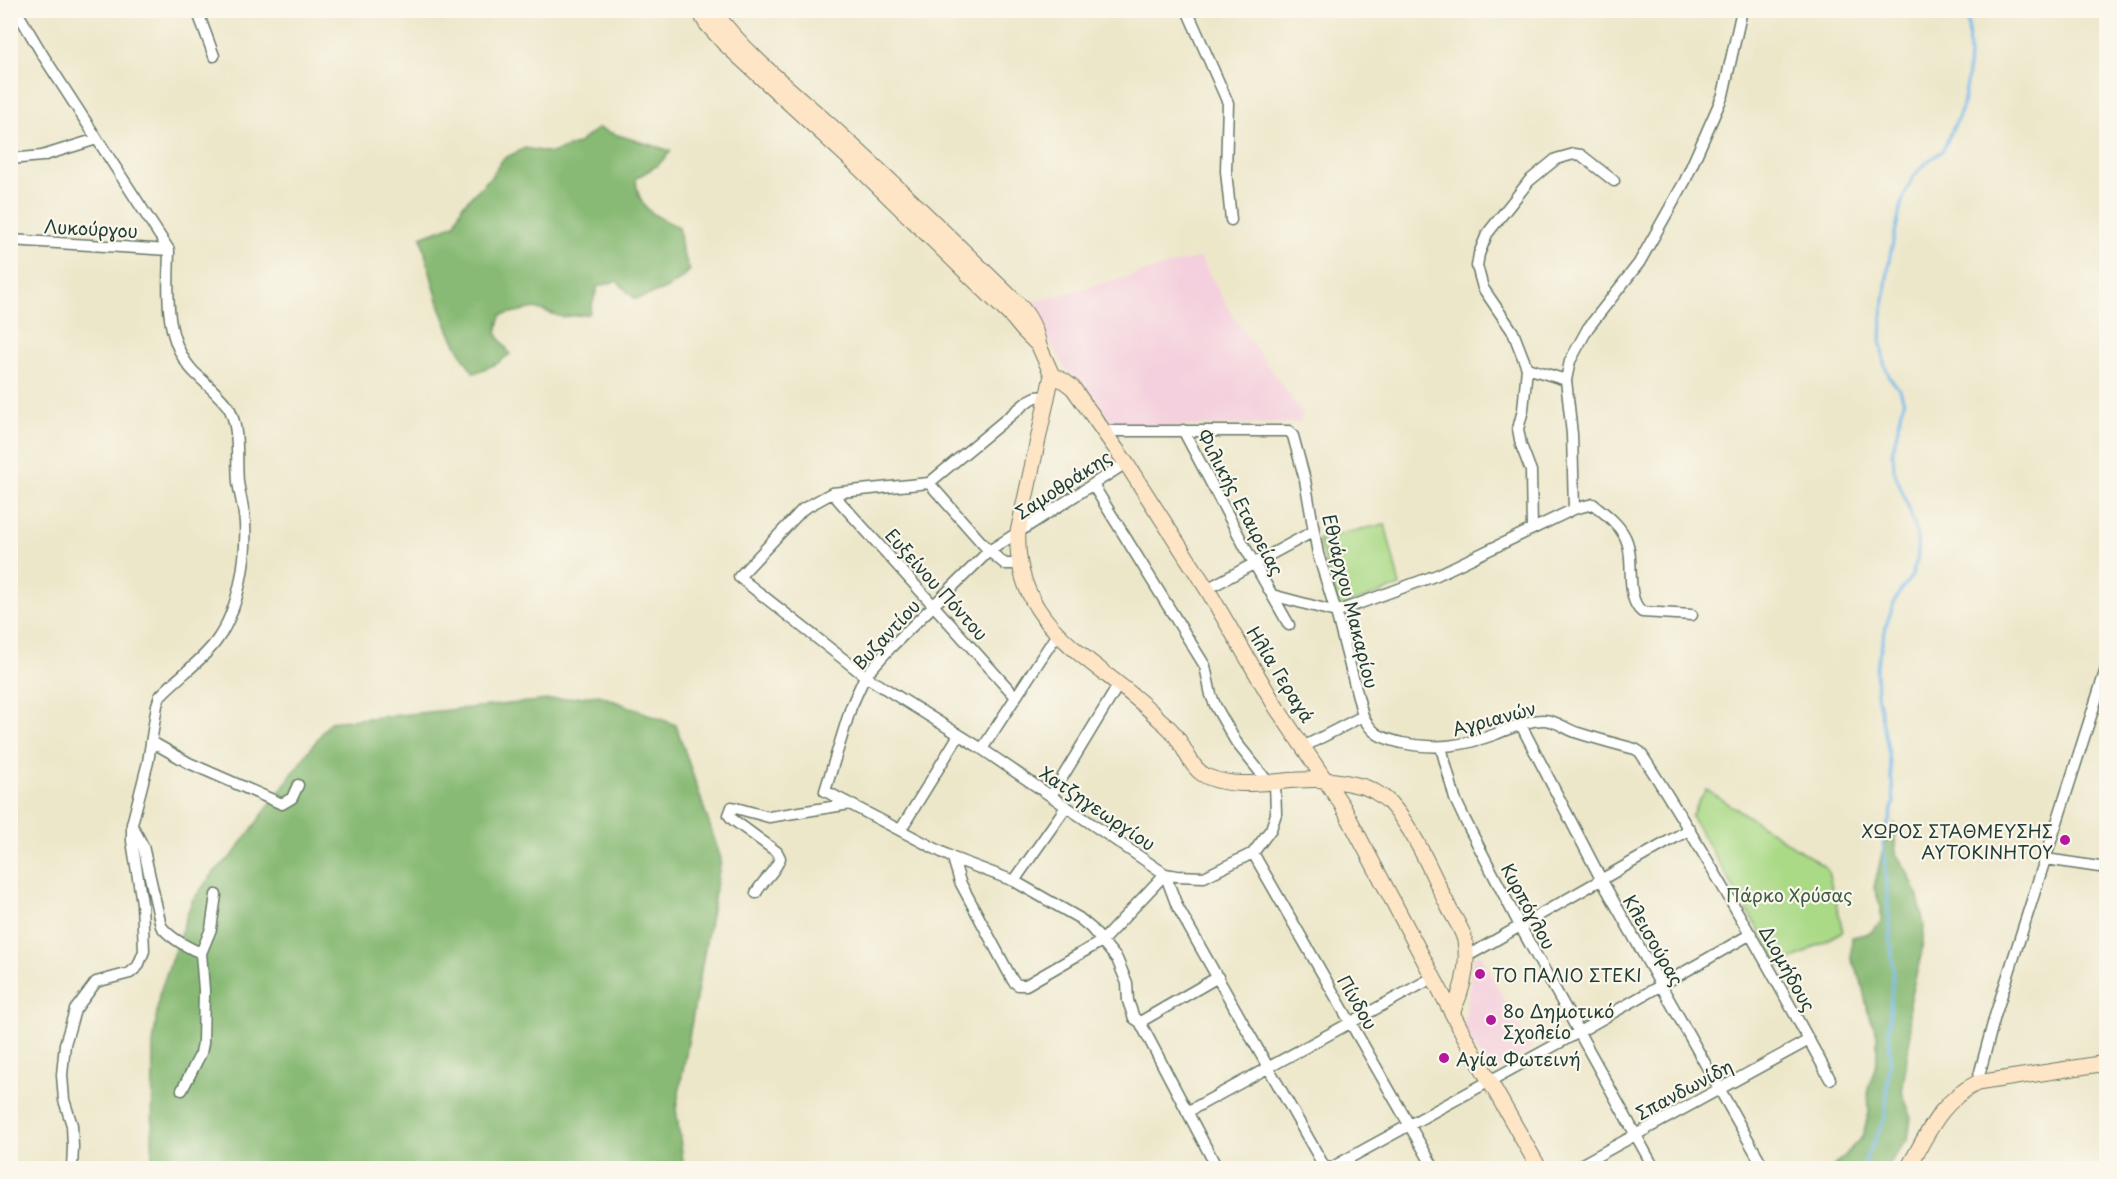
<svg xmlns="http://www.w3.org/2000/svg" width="2117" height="1179" viewBox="0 0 2117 1179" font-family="'Playpen Sans',sans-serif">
<rect width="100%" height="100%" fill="#fbf7ec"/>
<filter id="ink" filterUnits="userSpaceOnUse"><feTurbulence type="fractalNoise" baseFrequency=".0167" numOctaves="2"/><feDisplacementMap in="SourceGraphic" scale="12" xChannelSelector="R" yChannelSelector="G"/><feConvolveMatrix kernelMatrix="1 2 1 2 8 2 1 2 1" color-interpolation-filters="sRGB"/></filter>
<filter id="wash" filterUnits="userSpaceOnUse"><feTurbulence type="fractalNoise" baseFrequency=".008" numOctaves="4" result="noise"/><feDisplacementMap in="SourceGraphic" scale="24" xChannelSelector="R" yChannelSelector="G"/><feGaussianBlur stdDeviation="1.35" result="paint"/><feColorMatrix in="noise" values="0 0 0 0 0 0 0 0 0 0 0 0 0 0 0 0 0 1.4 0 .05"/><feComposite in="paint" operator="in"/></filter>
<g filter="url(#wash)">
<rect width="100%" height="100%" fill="#ede7ca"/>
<!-- built -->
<path fill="#f4cfdd" d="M1200,257l33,60 70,97 -4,9 -192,5 -40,-57 -31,-53 -10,-14z
M1480,955l52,94 -42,25 -26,-46 9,-67 1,-5z"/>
<!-- green -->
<path fill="#abda87" stroke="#658c5e" stroke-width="1.5" d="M1385,524l15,62 -61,21 -21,-68z
M1706,789l121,79 16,63 -63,35 -89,-150z"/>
<!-- forest -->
<path fill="#88ba74" stroke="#547c54" stroke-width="1.5" d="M598,128c24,10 49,15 73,23l-13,14 -22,13c1,31 18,38 43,49l3,24 8,19c-16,18 -32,23 -55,29l-18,-18 -19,5 -9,28 -27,3 -27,-9 -34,7 -5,18 14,21 -14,10 -22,9c-31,-41 -40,-86 -53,-136l34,-13 7,-18 29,-29 12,-18 22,-11 26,5 26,-9z
M599,695l77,30 45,134 -45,250 8,59h-532l1,-123 6,-50 33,-94 23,-30 18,-16 97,-133z
M1894,824l2,30 11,17 11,25 6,30 -2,26 -13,51 1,34 -8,55 9,24 -3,23 -23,29h-53l30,-31 7,-24 -1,-25 9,-26v-28l-9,-22 -7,-32 -10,-21 1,-22 18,-4 11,-11v-15l-7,-19 11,-47z"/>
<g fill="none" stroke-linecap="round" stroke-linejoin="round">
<!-- stream -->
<path stroke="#76b9eb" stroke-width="3" d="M1862,1168l23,-51 5,-60 -1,-30 4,-58 -10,-126 11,-41 -5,-48 -12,-60 -1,-25 12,-50 9,-23 14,-19 7,-20 -1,-20 -5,-20 -18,-47 -1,-21 11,-47 -4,-12 -10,-12 -6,-15 -3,-19 1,-28 8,-61 12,-53 10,-24 14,-15 17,-13 19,-41 5,-26 2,-26 -1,-47"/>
</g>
</g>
<g filter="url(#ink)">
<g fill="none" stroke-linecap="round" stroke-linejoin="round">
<defs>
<path id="street" d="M16,10l28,47 125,193
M197,10l17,46
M1187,10l41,93 -2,68 5,49
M10,159l32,-3 55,-17
M10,240l159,10
M1527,368l39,12
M1046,396l-10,1 -8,4 -99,82 -97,10 -29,16 -64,68 126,99 117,73 183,125 12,32 148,262
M1183,430l63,119 43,76
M1103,431h186l4,5 12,44 13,74 18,58 27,104c9,19 19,22 39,27 34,7 61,3 94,-9 15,-6 32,-14 48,-14 12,0 23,10 34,13 19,6 38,11 57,16l5,3c69,106 130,216 190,327
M1126,463l-137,88 -98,96 -26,29 -14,31 -26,84 128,67 61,23 65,37 12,10 26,31 10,24 1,18 6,17 6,4 77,146
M929,483l60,68 16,13h15
M1093,485l112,181 6,29 5,12 20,35 32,40
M832,493l184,204
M1574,509l-2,-75 -6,-54 4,-19 18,-33 51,-65 46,-82 38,-86 19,-85
M1532,529l-1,-58 -10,-26 -3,-16 5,-19 4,-42 -14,-36 -30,-44 -6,-22 2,-12 8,-20 42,-53 27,-22 18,-5 7,1 33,26
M1207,589l107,-58
M1272,595l64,17
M1336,612l101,-37 137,-66 19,-5c11,9 24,18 31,31 13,22 -1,61 18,77l50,3
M1521,725l80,154 163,289
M152,742l37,21 93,41 10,-6 6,-13
M1303,747l60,-31
M1441,747l14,52 10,21 55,106 134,242
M982,749l75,-115
M1051,796l68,-112
M133,827l10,19 18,80c10,13 26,21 40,27
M901,829l58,-94
M1253,853l181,315
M953,858l7,24 53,99 5,4h8l76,-44 63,-67 12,2 27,1 49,-24 18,-24 5,-15 -1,-32
M2046,859l60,9
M1014,881l52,-74
M756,893c7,-13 20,-22 24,-35l-3,-6 -45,-33 -3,-4 3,-8 37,10 81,-13
M1466,953h7l217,-124
M1140,1022l78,-45
M1977,1083l18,-67 111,-347
M182,1090l19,-37 2,-10 1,-53 -3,-37 10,-24 5,-34
M1187,1112l247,-135
M72,1168l1,-21 -1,-22 -8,-25 -2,-25 3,-31 10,-34 21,-28 34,-9 8,-7 6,-15 -2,-48 -10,-62v-17l16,-62 9,-57 3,-9 5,-5c17,-17 39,-32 52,-51 22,-31 30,-81 28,-117 -1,-14 -5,-27 -7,-41 -2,-23 2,-50 -8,-72 -5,-10 -28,-30 -37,-39 -30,-33 -25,-80 -24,-121
M1331,1168l248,-136 172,-98
M1575,1168l234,-128"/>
<path id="secondary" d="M699,10l7,13 18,20 128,118 162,158 9,11 16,16 13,29
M713,10c35,48 87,87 130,127 60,54 117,111 175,167 12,12 18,25 21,42
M1052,375l12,6 9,7 53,75 81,126 69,118 66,98 126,238 71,125
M1052,375l-34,157c-5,99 83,128 141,187 6,5 12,10 16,16 11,14 16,35 33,42 35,15 81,-1 118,3 11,1 24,3 35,6 9,2 22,10 28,16 26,28 43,72 60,106 5,10 14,22 16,33 4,24 -2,48 -12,70
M1908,1168c20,-34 31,-66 69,-85l129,-20"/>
</defs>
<!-- street casing -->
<use href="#street" stroke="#677868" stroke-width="13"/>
<!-- secondary casing -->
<use href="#secondary" stroke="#677868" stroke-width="17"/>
<!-- street -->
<use href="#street" stroke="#fff" stroke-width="10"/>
<!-- secondary -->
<use href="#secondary" stroke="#fee5c5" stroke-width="15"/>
</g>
</g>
<!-- markers -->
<g fill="#b5179e" stroke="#fbf7ec" stroke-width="2">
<circle cx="2065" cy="840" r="6"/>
<circle cx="1480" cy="974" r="6"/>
<circle cx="1491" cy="1020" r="6"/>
<circle cx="1444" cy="1058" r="6"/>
</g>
<g text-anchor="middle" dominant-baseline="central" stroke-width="4.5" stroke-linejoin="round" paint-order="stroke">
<!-- street labels -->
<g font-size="18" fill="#1f3d34" stroke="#fbf7ec">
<text transform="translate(91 228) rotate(3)">Λυκούργου</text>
<text transform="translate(1063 484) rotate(-33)">Σαμοθράκης</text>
<text transform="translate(1241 502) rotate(62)">Φιλικής Εταιρείας</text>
<text transform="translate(937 584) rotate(48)">Ευξείνου Πόντου</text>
<text transform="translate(1351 601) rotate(76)">Εθνάρχου Μακαρίου</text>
<text transform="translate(886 634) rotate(-47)">Βυζαντίου</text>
<text transform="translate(1281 674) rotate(58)">Ηλία Γεραγά</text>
<text transform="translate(1494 718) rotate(-15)">Αγριανών</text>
<text transform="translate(1098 808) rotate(34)">Χατζηγεωργίου</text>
<text transform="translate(1529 906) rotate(62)">Κυρπόγλου</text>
<text transform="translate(1654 940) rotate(60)">Κλεισούρας</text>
<text transform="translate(1788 968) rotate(61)">Διομήδους</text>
<text transform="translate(1358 1002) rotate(60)">Πίνδου</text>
<text transform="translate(1684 1089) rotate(-28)">Σπανδωνίδη</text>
</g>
<!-- poi labels -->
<g font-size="18" fill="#1f3d34" stroke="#fbf7ec" text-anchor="start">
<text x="2053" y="830" text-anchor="end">ΧΩΡΟΣ ΣΤΑΘΜΕΥΣΗΣ<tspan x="2053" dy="21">ΑΥΤΟΚΙΝΗΤΟΥ</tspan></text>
<text x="1492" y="974">ΤΟ ΠΑΛΙΟ ΣΤΕΚΙ</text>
<text x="1503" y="1010">8ο Δημοτικό<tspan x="1503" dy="21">Σχολείο</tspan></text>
<text x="1456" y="1058">Αγία Φωτεινή</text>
</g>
<!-- park labels -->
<g font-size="18" fill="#3b5c45" stroke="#fbf7ec">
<text x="1789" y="894">Πάρκο Χρύσας</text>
</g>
</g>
<!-- margin -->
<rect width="2117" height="1179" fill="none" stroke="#fbf7ec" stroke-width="36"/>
</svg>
